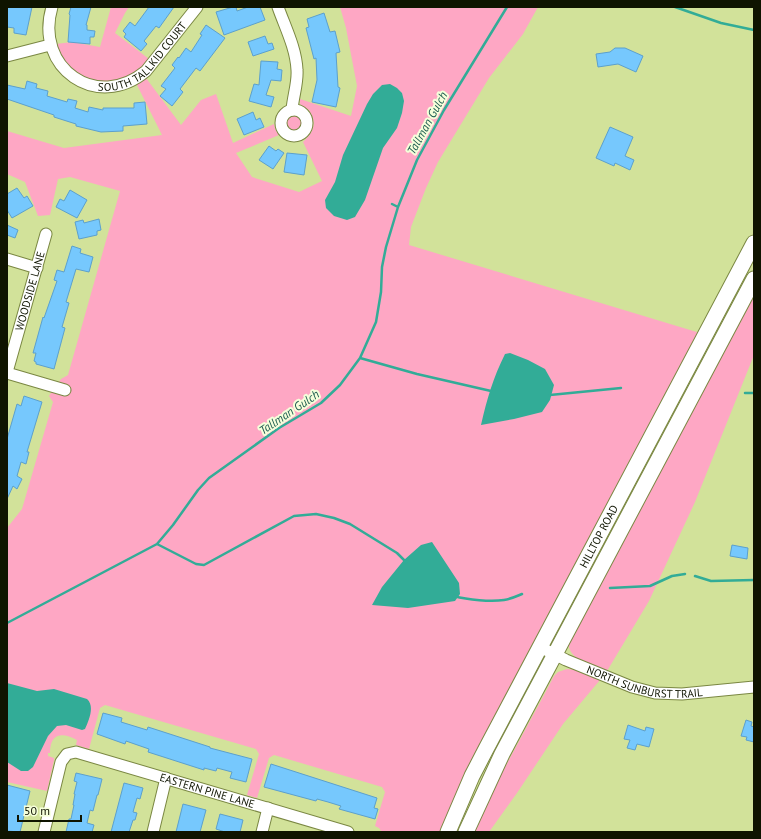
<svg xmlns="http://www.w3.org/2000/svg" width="761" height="839" viewBox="0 0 761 839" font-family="'PT Sans',sans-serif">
<rect width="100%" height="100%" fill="#d2e29a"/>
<!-- green -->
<path fill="#fea7c4" d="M111,7h18l-4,6 -10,20 34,26c-21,27 -59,31 -83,4 -4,-5 -7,-13 -10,-19l16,-2 28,5z
M340,7h198l-15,27 -34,44 -51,84 -12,26 -15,39 -2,18 291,88 -258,499h-60l-3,-4 -4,-2 10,-34 -3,-5 -108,-32 -5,3 -12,40 -10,-3 12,-41 -3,-5 -151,-44 -5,3 -11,41 -13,-4 1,-5c-15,-8 -27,-7 -27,13h-2v3l6,2v2l-7,31 -40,-9v-254l15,-19 31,-107 -4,-6 12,-17 7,-4 52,-184 -50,-14 -12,2 -8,36 -12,1 -13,-34 -18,-8v-43l57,17 98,-13 -25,-50 9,-7 35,47 20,-25 15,-6 17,49 41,-19 1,5 4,6 -43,18 16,24 47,15 23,-11 -19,-39c11,-11 15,-19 5,-33h-3l-5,-5v-5l51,17 6,-30 -11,-58z
M284 123a10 10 0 1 1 20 0a10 10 0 1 1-20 0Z
M754,290v65l-59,147 -46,99 -42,70c-12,-4 -35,-10 -38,-24 -1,-3 0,-8 1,-10z
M567,669l9,1 24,10 -37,44 -46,69 -28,39h-17c25,-53 55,-104 82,-156l4,-4z"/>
<!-- water -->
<path fill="#32ac97" d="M390,84l7,4 5,5 2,8 -2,12 -5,15 -14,20 -18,52 -10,17 -8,3 -13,-4 -8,-8 -1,-8 10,-18 8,-27 24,-51 6,-10 9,-9z
M510,353l18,7 17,9 9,16 -4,15 -8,12 -28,7 -33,6c6,-26 12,-47 24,-71z
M432,542l27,41 1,11 -5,7 -47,7 -36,-3 10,-18 22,-27 17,-15z
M7,683l30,8 17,-2 33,10c8,7 2,21 -2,30l-3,1 -16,-5 -9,1 -9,10 -15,31 -5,4h-7l-14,-9z"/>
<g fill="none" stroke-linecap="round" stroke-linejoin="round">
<!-- stream -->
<path stroke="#32ac97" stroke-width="2.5" d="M675,7l46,16 33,7
M392,204l6,3
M360,358l57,16 74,17
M745,393h9
M550,395l71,-7
M157,544l39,20 8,1 90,-49 22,-2 18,4 16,6 47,29 9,9
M695,576l16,5 43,-1
M610,588l40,-2 22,-10 13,-2
M454,596c14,4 37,6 50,4 7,-1 13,-4 18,-6
M7,623l150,-79 16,-19 25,-35 11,-12 70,-50 42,-25 19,-18 20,-27 16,-36 5,-30 1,-25 4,-20 12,-40 19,-47 27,-50 63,-103"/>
</g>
<!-- building -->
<path fill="#76c8fd" stroke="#5ca0cc" d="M7,7h25l-6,28 -12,-2v-5l-7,-1z
M71,7h20l-5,18h1v5l8,1 -1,6h-4v7l-22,-2 2,-27 -1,-1z
M149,7h25l-15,21 -3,-2 -12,15 3,3 -6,7 -17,-14 2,-3 -3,-3 7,-9 5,4z
M233,7h3l1,4 11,-4h12l5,13 -41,15 -8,-23z
M324,13l6,19 5,-1 5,21 -4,1 2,34 2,1 -4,19 -24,-5 5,-22 -1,-22 -2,1 -8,-31 3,-1 -2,-8z
M206,25l19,13 -25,33 -4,-3 -16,21 3,3 -11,14 -12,-10 6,-7 -5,-3 14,-18 -3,-3 6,-8 1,1 7,-10 5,4 11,-17 -2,-1z
M265,36l3,8 4,-1 2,6 -21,7 -5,-14z
M615,48h10l18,8 -7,16 -18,-8 -20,3 -2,-13 14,-2z
M261,61l17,1 -1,7 5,1 -1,11 -10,-1 -5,15 8,2 -3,10 -22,-6 5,-17 5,1z
M27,81l10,3 -1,4 12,3 -1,5 20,6 1,-3 9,2 -2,7 13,4 1,-5 14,3v-2h31v-5l11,-1 2,22 -24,2v5l-22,1 -25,-6v-2l-22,-7v-2l-47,-16v-14l18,4z
M253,112l3,8 4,-2 4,9 -20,8 -7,-16z
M610,127l23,10 -8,19 9,4 -4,10 -15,-7 -1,3 -18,-8z
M269,146l7,5 2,-2 6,4 -11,16 -14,-9z
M287,153l20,2 -3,20 -20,-3z
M17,188l7,10 3,-2 6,10 -21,12 -5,-8v-16z
M70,190l17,10 -10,18 -21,-11 4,-8 4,2z
M99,219l2,11 -4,1v4l-18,4 -4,-17 8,-2 1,3z
M7,225l11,5 -3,8 -8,-3z
M72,246l9,3 -1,4 13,4 -4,15 -13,-3 -10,33 3,1 -7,24 3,1 -11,41 -18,-5v-2l-2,-1 2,-8h-3l10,-36 1,1 13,-37 -3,-1 3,-10 7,2z
M24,396l18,6 -15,50h2l-3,12 -5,-2 -4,14 5,3 -5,10 -4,-3 -6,13v-60l10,-35 4,2z
M732,545l16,3 -1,11 -17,-3z
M103,713l19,5 -1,4 26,8 1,-3 62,20v1l42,11 -6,23 -16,-4 2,-6 -15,-4 -1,3 -12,-3v2l-56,-18 1,-3 -23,-8 -1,3 -28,-10z
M746,720l6,2 -1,4 3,1v15l-8,-2 1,-3 -6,-1z
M628,725l17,6 1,-4 8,2 -5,18 -12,-3 -2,6 -8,-2 3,-8 -6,-1z
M271,764l106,34 -3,10 4,1 -3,10 -36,-10 2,-3 -13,-4 -11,-3 -1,2 -52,-14z
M76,773l26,6 -4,16h-1l-4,16 -3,-1 -3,13 7,2 -2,7h-26l3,-13h2l3,-14h-1l2,-11h-1l3,-12 -3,-1z
M124,783l19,5 -3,11 -3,-1 -4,14 4,1 -2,7h-2l-4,12h-18z
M7,785l23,6 -10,41 -13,-1z
M183,804l23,6 -6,22h-24z
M220,814l23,6 -3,12h-15l-9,-3z"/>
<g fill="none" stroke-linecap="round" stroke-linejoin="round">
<defs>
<g id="minor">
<path id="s1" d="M52,7c-18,61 45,105 94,64l51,-64"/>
<path d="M278,7c7,20 18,41 19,63 1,13 -4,26 -5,40"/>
<path d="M7,56l43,-11"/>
<circle cx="294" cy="123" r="13"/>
<path d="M7,259l30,9"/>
<path id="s2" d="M7,372l39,-138"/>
<path d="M7,373l58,17"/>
<path id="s3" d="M540,647l26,13 66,27 23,6 27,1 72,-7"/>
<path id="s4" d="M44,832l17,-70 6,-8 9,-2 272,80"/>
<path d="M153,832l13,-54"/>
<path d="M262,832l6,-24"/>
</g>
<g id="major">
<path id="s5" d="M448,832l24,-56 14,-27 268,-506"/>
<path d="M466,832l36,-78 252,-475"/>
</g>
</defs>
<!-- minor casing -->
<use href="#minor" stroke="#7a8742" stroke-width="13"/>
<!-- major casing -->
<use href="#major" stroke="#7a8742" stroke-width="17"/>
<!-- minor -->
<use href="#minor" stroke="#fff" stroke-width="11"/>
<!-- major -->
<use href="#major" stroke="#fff" stroke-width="15"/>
</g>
<g text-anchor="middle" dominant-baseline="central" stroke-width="4" stroke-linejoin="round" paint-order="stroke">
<!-- street labels -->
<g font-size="11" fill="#0f1400" stroke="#f6ffdb">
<text stroke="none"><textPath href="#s1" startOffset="161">SOUTH TALLKID COURT</textPath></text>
<text stroke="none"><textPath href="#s2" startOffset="84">WOODSIDE LANE</textPath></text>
<text stroke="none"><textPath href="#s5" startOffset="332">HILLTOP ROAD</textPath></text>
<text stroke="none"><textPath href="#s3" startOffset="112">NORTH SUNBURST TRAIL</textPath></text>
<text stroke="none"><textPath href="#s4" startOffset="228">EASTERN PINE LANE</textPath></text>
</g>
<!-- water labels -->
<g font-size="12" font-style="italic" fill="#1d5c50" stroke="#f6ffdb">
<text transform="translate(427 123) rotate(-61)">Tallman Gulch</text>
<text transform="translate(289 412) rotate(-34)">Tallman Gulch</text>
</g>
</g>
<!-- border -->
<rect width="761" height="839" fill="none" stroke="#0f1400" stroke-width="16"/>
<!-- scale -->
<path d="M18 815v6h63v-6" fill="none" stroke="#0f1400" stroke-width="2"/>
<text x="24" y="815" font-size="12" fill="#0f1400" stroke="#f6ffdb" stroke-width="3" paint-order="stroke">50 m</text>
</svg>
